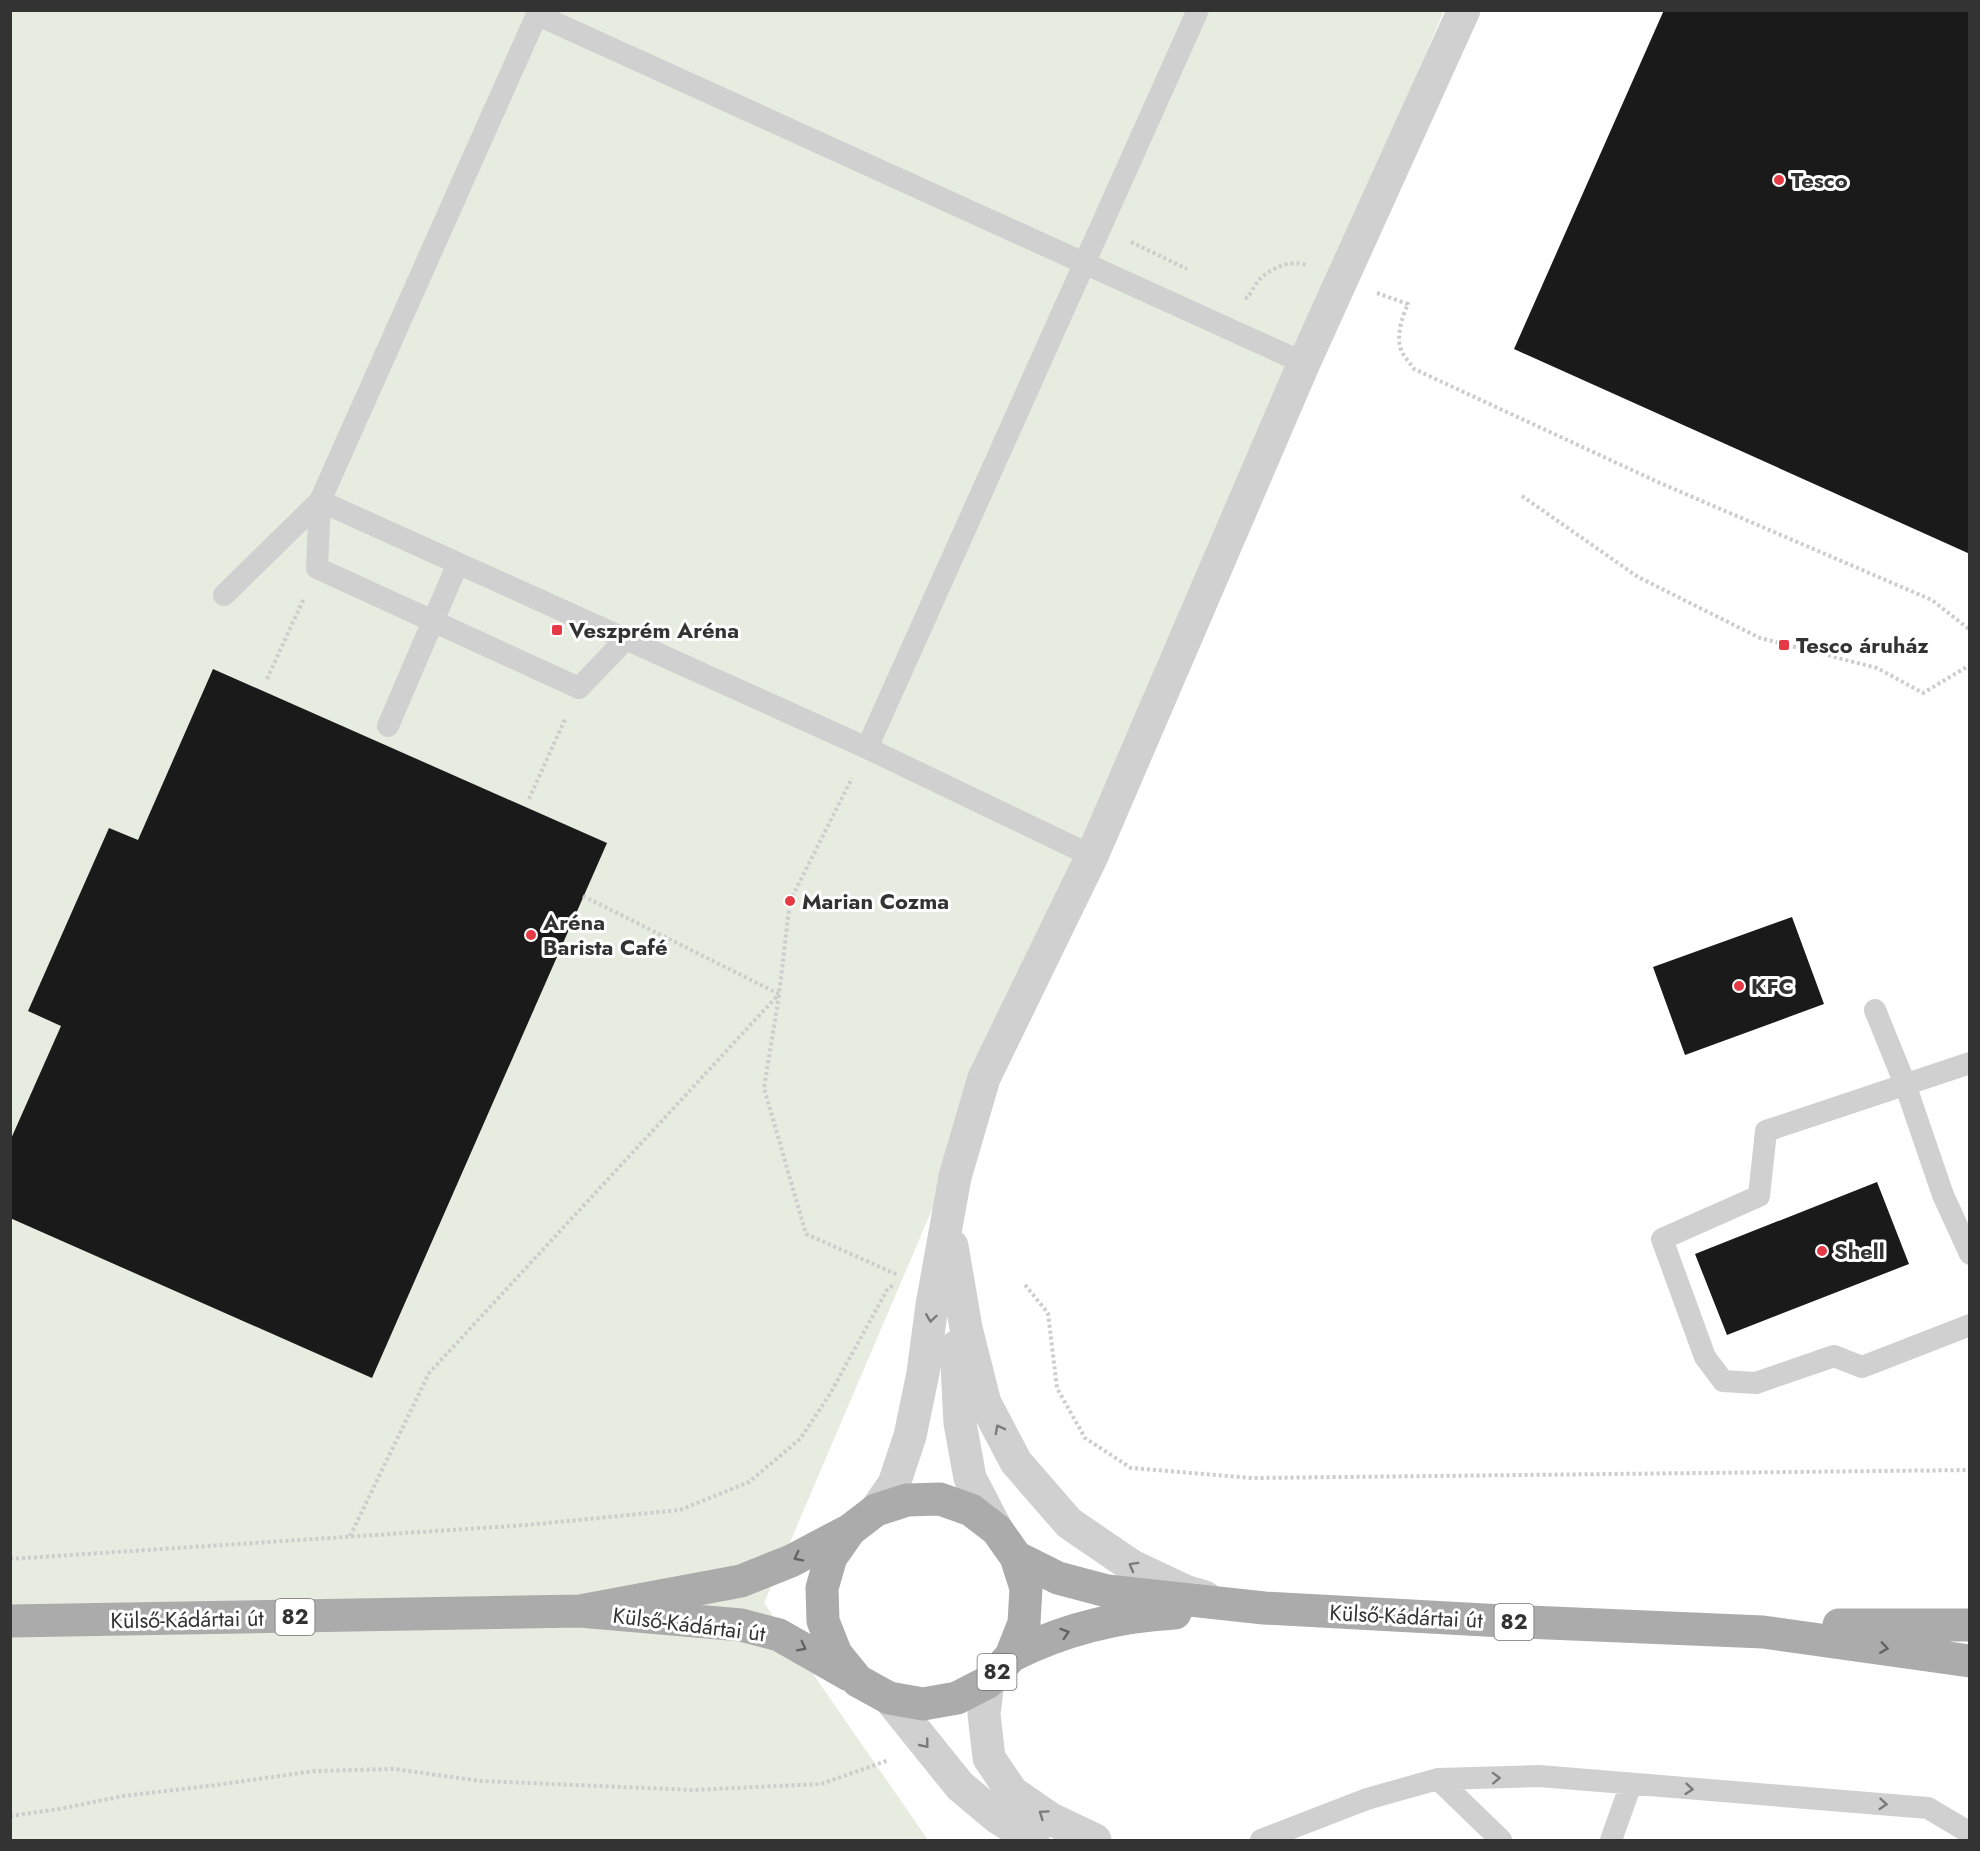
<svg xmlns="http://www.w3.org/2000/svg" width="1980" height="1851" viewBox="0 0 1980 1851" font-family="Jost,sans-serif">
<rect width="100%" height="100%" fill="#fff"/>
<!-- green -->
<path fill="#e6ecdf" d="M10,11h1434l-680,1592 164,237h-917z"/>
<!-- building -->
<path fill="#1a1a1a" d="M1664,10h306v544l-456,-205z
M213,669l394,174 -235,535 -362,-160v-77l51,-115 -33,-15 81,-183 29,12z
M1792,917l32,87 -139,51 -32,-88z
M1877,1182l32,82 -182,71 -32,-81z"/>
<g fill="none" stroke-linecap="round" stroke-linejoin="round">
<!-- path -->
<path stroke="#cdcdcd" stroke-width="4" stroke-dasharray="3 3" stroke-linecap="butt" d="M1131,242l56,27
M1377,293l31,11c-6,13 -13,34 -6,48 3,6 8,11 12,17l246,114 272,117 38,30
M1245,297l2,1c4,-5 7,-12 11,-17 11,-12 32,-22 48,-16
M1522,496l116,81 122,61 117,30 46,25 47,-28
M267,679l37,-81
M529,799l37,-82
M583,896l196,98 11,-93 62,-123
M779,995l-15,93 42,146 92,41
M1025,1285l23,28 9,75 28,50 46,30 122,10 717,-8
M350,1536l79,-163 350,-379
M10,1559l517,-34 153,-15 69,-28 51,-43 30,-45 57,-104 8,-7
M10,1816l49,-7 64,-13 93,-11 99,-14 79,-2 87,12 212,9 128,-6 68,-24"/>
<!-- service -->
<path stroke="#d0d0d0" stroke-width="22" d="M539,10l-219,491 547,247 225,108
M538,15l766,348
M320,501l-3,67 262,120 47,-49
M224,595l96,-94
M388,726l70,-163
M867,748l331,-738
M1875,1010l30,74 38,111 27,59
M1970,1063l-204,68 -7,65 -97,43 43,118 18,24 33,2 78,-27 28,11 108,-42
M1438,1779l63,61
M1261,1840l106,-41 71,-20 101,-3 389,32 42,25
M1611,1840l20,-56"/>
<!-- minor -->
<path stroke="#d0d0d0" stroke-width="33" d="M952,1246l14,82 19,75 31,59 53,61 63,43 53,25 20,6
M956,1347l4,76 10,55 27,52
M876,1510l18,-26 16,-48 13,-63 9,-68 23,-128 29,-99 108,-222 212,-493 160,-353
M988,1682l-4,32 5,44 23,34 39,27 44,21
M889,1698l71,88 37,31 36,23"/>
<!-- primary -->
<path stroke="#ababab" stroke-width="33" d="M1016,1557l42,21 49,13 157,17 239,13 260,11 207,29
M580,1611l161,-30 50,-20 59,-31 26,-20 31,-10 33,-1 31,11 26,20 19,27 10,31 -2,35 -13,33 -23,26 -31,16 -34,6 -34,-6 -31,-17 -22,-27 -13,-33 -1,-33 9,-31 19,-27
M10,1621l570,-10 161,14 38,10 70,40
M1839,1625h131
M1011,1656c51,-26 108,-40 164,-43"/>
</g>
<!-- one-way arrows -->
<defs><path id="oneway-chevron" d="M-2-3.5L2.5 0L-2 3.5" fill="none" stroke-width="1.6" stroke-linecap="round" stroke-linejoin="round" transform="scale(1.5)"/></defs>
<g stroke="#7a7a7a">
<use href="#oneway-chevron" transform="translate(931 1318) rotate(98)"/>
<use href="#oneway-chevron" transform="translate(999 1429) rotate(-118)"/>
<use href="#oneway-chevron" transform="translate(1133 1566) rotate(-151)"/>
<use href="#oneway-chevron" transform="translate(925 1744) rotate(51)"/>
<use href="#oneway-chevron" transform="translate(1496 1778) rotate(-2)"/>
<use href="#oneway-chevron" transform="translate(1689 1789) rotate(5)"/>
<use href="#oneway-chevron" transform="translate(1883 1804) rotate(5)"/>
<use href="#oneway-chevron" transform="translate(1043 1814) rotate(-145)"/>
</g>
<g stroke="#636363">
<use href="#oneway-chevron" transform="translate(798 1557) rotate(153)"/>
<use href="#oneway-chevron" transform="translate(1065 1633) rotate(-18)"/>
<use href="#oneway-chevron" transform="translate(802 1647) rotate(27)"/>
<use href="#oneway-chevron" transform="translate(1884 1648) rotate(8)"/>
</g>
<!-- markers -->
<g fill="#e63946" stroke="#fff" stroke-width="2">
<circle cx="1779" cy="180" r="6"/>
<rect x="551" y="624" width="12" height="12" rx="3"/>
<rect x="1778" y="639" width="12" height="12" rx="3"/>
<circle cx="790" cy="901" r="6"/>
<circle cx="531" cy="935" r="6"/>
<circle cx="1739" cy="986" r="6"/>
<circle cx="1822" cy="1251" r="6"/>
</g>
<g text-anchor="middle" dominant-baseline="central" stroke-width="6" stroke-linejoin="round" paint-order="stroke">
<!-- shield labels -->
<g fill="#fff" stroke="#707070" stroke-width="1.5">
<rect x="275.5" y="1599" width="39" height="36" rx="4.5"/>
<rect x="1494.5" y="1604" width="39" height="36" rx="4.5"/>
<rect x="977.5" y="1654" width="39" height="36" rx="4.5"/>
</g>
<g font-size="21" font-weight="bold" fill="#333">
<text x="295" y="1617">82</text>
<text x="1514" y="1622">82</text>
<text x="997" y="1672">82</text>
</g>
<!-- poi labels -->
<g font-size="22" font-weight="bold" fill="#333" stroke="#fff" text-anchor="start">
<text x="1791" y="180">Tesco</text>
<text x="569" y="630">Veszprém Aréna</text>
<text x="1796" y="645">Tesco áruház</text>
<text x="802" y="901">Marian Cozma</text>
<text x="543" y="922">Aréna<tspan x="543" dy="25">Barista Café</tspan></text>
<text x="1751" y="986">KFC</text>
<text x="1834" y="1251">Shell</text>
</g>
<!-- street labels -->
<g font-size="22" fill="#333" stroke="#fff">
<text transform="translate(1406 1616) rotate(3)">Külső-Kádártai út</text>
<text transform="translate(187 1619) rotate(-1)">Külső-Kádártai út</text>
<text transform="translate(689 1624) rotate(7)">Külső-Kádártai út</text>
</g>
</g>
<!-- border -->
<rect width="1980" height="1851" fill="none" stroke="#333333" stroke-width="24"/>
</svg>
